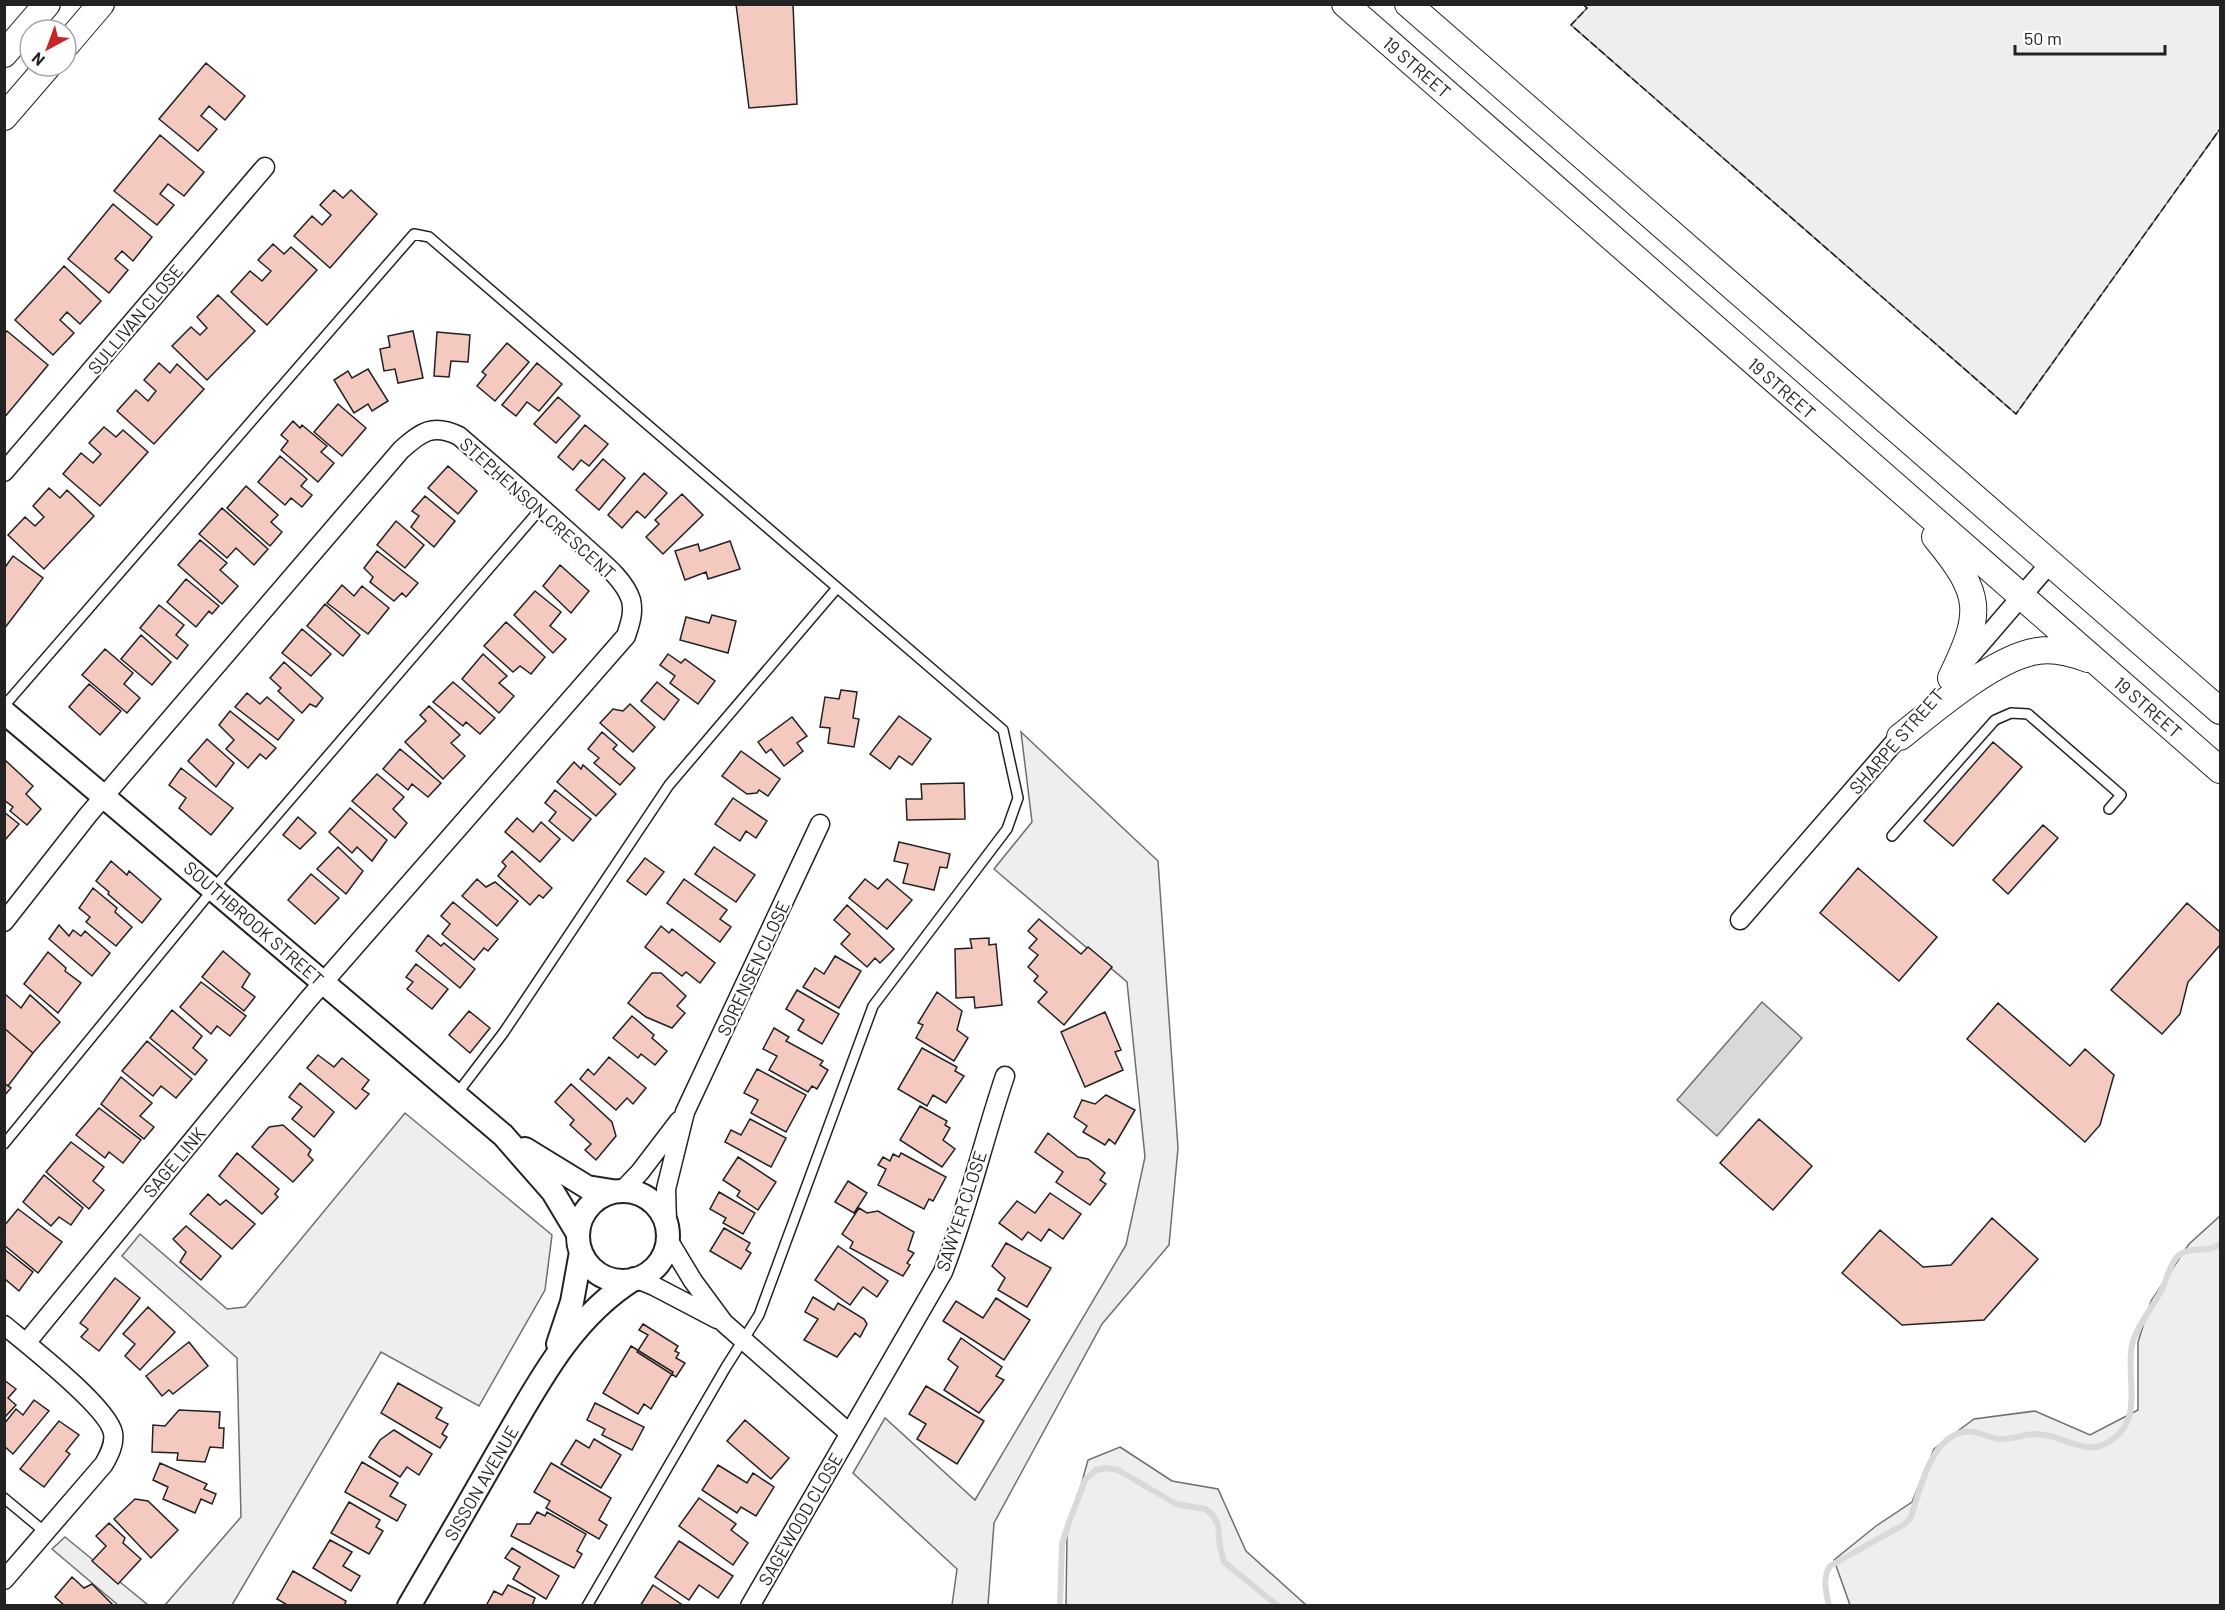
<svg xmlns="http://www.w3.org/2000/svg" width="2225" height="1610" viewBox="0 0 2225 1610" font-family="Barlow,sans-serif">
<rect width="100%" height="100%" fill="#fff"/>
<!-- green -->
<path fill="#eee" stroke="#6f6f6f" stroke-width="1.5" d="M1583,5h637v124l-204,285 -445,-389 16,-17z
M1021,732l137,129 20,287 -9,97 -67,79 -108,199 -6,82h-36l5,-36 -104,-96 32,-55 90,82 151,-255 19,-88 -18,-175 -133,-113 38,-47z
M405,1113l147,122 -7,55 -66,116 -98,-54 -149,253h-67l76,-88 -4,-159 -115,-102 18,-22 87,75 18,-2z
M2220,1216v389h-370l-16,-45 42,-34 36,-24 22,-53 40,-30 61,-8 55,24 48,-25v-68l13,-41 38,-57z
M1120,1447l52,34 46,8 28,62 60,54h-240l1,-70 21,-75z
M65,1537l83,68h-30l-66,-56z"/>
<!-- water -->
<path fill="#d9d9d9" stroke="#6f6f6f" stroke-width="1.5" d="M1762,1002l40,36 -85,98 -40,-36z"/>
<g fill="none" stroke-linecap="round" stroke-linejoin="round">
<!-- stream -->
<path stroke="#d9d9d9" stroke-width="6" d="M1060,1606l2,-62 6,-19 17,-45 11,-10 10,-2 12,2 58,34 29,5 7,5 6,11 2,22 4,15 54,44
M1829,1606c-3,-15 -7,-27 1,-40l75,-42 6,-7c9,-27 19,-78 52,-85 13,-3 24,6 36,7 22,1 28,-10 54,-2 15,4 37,16 52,7 42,-22 20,-64 27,-99 3,-17 24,-42 32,-60 3,-8 7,-23 14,-29 12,-11 31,-2 42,-12"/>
</g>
<!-- building -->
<path fill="#f3c9c0" stroke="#222" stroke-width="1.5" d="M736,4h57l4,100 -48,4z
M206,63l39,33 -20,24 -16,-14 -8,10 16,13 -19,22 -39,-32z
M160,135l44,37 -20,24 -16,-12 -8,10 14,11 -17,20 -43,-34z
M334,190l9,8 8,-8 26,24 -47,54 -36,-32 18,-20 10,9 9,-10 -11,-10z
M113,204l39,33 -19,24 -11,-10 -7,8 13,11 -19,23 -41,-34z
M273,244l11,10 7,-7 26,23 -50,55 -36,-33 19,-21 12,10 9,-10 -13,-11z
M64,266l37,35 -21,23 -13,-12 -7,8 14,13 -21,22 -38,-35z
M218,295l37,36 -48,49 -35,-34 19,-19 9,8 7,-7 -10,-11z
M7,331l41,34 -44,53v-84z
M413,331l10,47 -25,5 -3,-14 -11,2 -4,-22 10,-2 -2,-11z
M437,332l33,3 -2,27 -17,-1 -2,16 -15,-1z
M507,343l22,19 -34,39 -18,-15 9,-11 -4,-3z
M159,363l11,10 7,-9 27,25 -50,55 -37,-33 19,-21 12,11 8,-10 -12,-11z
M537,363l25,21 -23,27 -12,-9 -11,14 -14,-11z
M368,369l20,32 -16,10 -4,-7 -14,9 -20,-33 14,-9 4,7z
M558,397l22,19 -24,27 -22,-19z
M338,404l28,24 -24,28 -28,-24z
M293,421l7,7 2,-3 25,21 -6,6 13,11 -16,19 -37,-32 7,-9 -7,-6z
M585,425l23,19 -19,22 -8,-6 -8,10 -15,-13z
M104,427l12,10 7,-7 25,22 -48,54 -37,-32 18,-21 12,10 8,-9 -12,-11z
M280,456l27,23 -6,7 11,9 -10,12 -11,-9 -6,7 -27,-23z
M603,459l22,19 -26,32 -23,-20z
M448,466l29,25 -19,23 -30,-26z
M644,473l23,20 -22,25 -8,-7 -15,17 -14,-13z
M246,486l32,29 -7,7 11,10 -12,14 -43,-38z
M49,488l11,10 7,-8 27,26 -50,53 -36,-34 17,-18 10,9 9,-9 -11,-11z
M682,494l21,21 -40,39 -17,-17 13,-13 -4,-4z
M425,496l30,25 -21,26 -23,-20 8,-11 -7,-5z
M222,508l46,41 -14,16 -18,-17 -9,10 -28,-24z
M396,521l28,24 -19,23 -28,-23z
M200,540l27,23 -7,7 18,16 -16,18 -44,-39z
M730,541l10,28 -32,10 -2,-7 -21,8 -10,-29 23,-7 2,7z
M377,551l41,32 -12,14 -4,-4 -8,8 -24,-19 3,-5 -9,-9z
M13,556l30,22 -39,51v-64l2,1z
M560,565l29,26 -18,22 -28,-27z
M186,579l33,27 -7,8 -3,-3 -13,16 -29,-25z
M342,585l12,11 8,-10 27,22 -21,26 -41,-31z
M535,591l26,21 -11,14 16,13 -13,14 -39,-38z
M325,604l35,31 -17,21 -36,-30z
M159,605l25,20 -8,10 12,10 -11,14 -37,-31z
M712,615l24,6 -8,32 -48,-13 6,-23 23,6z
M506,622l39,35 -14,17 -11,-8 -7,6 -29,-26z
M302,629l29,25 -20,22 -29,-23z
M141,635l30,27 -19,23 -31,-26z
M105,649l28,24 -9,11 16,14 -13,15 -45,-38z
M483,654l24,22 -8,7 15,13 -15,17 -37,-34z
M668,654l13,9 4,-4 30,22 -17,23 -28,-21 5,-7 -15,-11z
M284,662l39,36 -7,9 -6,-3 -8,9 -24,-22 3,-3 -11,-10z
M453,682l42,36 -15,16 -14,-12 -3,4 -30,-24z
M657,682l22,18 -15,20 -23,-19z
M89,684l32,27 -21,24 -31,-28z
M841,690l16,2 -4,26 6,1 -5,28 -26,-4 2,-15 -10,-1 5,-30 14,2z
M247,693l13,11 7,-7 27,23 -16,20 -43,-33z
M630,704l25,23 -22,25 -33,-29 13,-14 10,2z
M429,706l31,29 -9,8 14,13 -22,23 -38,-37 21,-21 -6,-6z
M230,711l46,37 -10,11 -6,-5 -12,14 -22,-19 8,-9 -15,-15z
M899,716l32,23 -19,26 -13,-9 -9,13 -20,-15z
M792,717l15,19 -10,7 6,8 -19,15 -13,-17 -5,4 -8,-11z
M602,732l15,13 -4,4 22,19 -15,17 -26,-22 5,-5 -11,-9z
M207,739l27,24 -18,24 -28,-26z
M1993,742l29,25 -69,79 -29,-25z
M400,749l41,34 -13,14 -16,-13 -4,6 -25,-21z
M741,751l39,28 -12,17 -9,-6 -2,3 -10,1 -25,-18z
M5,760l28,26 -7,8 15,15 -14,16 -17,-14 3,-4 -9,-7z
M574,762l7,7 2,-4 33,29 -20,22 -39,-34z
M181,768l52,40 -22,27 -32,-27 7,-10 -17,-13z
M377,774l27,23 -11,12 14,14 -12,15 -43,-37z
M964,783l1,36 -58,1 -1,-21h16l-1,-15z
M555,790l36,29 -18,22 -24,-20 7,-9 -11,-9z
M733,798l34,23 -11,17 -10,-7 -6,10 -25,-17z
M350,808l37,32 -15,21 -15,-14 -5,6 -23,-21z
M4,812l15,12 -15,17z
M298,817l18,16 -16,16 -17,-14z
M517,818l16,14 8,-10 19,17 -20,23 -35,-30z
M2043,825l15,13 -50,56 -15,-14z
M899,842l51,12 -3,14 -7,-1 -6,23 -31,-7 5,-19 -14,-3z
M338,847l25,24 -17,23 -29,-25z
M714,847l41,28 -19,27 -41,-28z
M512,851l40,37 -9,10 -4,-3 -9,10 -32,-29 8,-10 -4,-4z
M645,858l19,14 -18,23 -19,-14z
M111,861l16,14 2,-4 32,28 -19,24 -34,-29 1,-2 -13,-11z
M1858,868l79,69 -38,44 -79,-68z
M311,874l28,24 -24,26 -27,-24z
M477,879l9,8 9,-5 23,19 -21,25 -35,-30z
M684,879l43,31 -7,9 11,8 -11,15 -53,-39z
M865,879l13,10 9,-10 25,21 -25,29 -38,-31z
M93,888l24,20 -2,4 17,15 -16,19 -30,-24 4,-5 -11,-9z
M453,902l45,37 -10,12 -4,-3 -10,12 -32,-26 8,-10 -9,-8z
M2187,903l33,29v13l-32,37 -8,32 -18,20 -51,-44z
M847,905l47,44 -14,14 -5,-5 -8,9 -26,-23 9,-10 -16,-14z
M1039,919l42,35 7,-7 24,20 -48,58 -26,-23 9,-10 -13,-11 4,-5 -10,-9 10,-12 -9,-7 8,-9 -9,-8z
M59,925l10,11 4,-6 8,6 4,-5 25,22 -18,23 -43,-37z
M661,926l8,7 3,-4 43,34 -15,20 -14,-11 -4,4 -37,-29z
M428,935l13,11 3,-3 31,26 -15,19 -44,-37z
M989,938v7l7,-1 6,61 -27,3 -1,-11 -18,1 -1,-49 17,-1 -2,-9z
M223,951l27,23 -8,13 13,10 -11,14 -42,-34z
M48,952l18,16 -1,3 16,12 -23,30 -34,-29z
M835,956l26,15 -22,37 -36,-21 12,-19 9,6z
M416,964l32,25 -16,20 -25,-20 6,-7 -7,-5z
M652,973h9l25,23 -9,10 8,7 -13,15 -26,-11 -18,-14z
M201,982l45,34 -16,20 -13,-10 -6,8 -31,-27z
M797,990l42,24 -17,30 -24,-14 6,-10 -18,-11z
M937,992l25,19 -5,19 11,8 -14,23 -38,-23 7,-13 -5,-2z
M5,994l16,14 9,-13 30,27 -27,31 -29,-25z
M1998,1003l72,63 15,-17 29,26 -14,50 -15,17 -118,-103z
M172,1010l30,26 -9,12 14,12 -12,15 -45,-37z
M469,1011l21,17 -20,25 -21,-18z
M1105,1012l16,38 -6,2 8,18 -38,17 -24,-55z
M632,1016l22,19 -2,3 15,13 -12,14 -14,-11 -3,4 -25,-20z
M4,1028l29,25 -25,33 -4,-3z
M774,1028l15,9 -3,4 37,20 -3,4 8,5 -11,19 -5,-3 -4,6 -39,-22 8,-14 -14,-7z
M147,1041l45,38 -16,19 -15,-12 -8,10 -31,-25z
M922,1048l35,19 -2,4 9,5 -18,27 -13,-8 -6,11 -29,-17z
M318,1055l16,12 8,-9 27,22 -7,9 7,5 -13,15 -49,-41z
M609,1057l37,31 -13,16 -6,-6 -11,12 -36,-31 8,-10 6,6z
M757,1069l49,26 -20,37 -35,-19 7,-13 -14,-7z
M121,1077l31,26 -12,13 14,11 -10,12 -43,-35z
M4,1083l7,5 -7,8z
M300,1083l34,29 -20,25 -22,-18 10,-12 -13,-10z
M571,1084l41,38 4,14 -20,24 -11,-10 6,-6 -21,-19 4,-5 -19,-18z
M1106,1095l29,15 -20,34 -6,-5 -4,6 -22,-13 4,-6 -13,-9 8,-17 13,4z
M920,1106l27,15 -2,4 5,3 -7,12 12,9 -13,18 -42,-27z
M99,1108l42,32 -18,23 -14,-11 -4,6 -29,-23z
M750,1119l36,19 -15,29 -46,-25 6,-12 10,5z
M1759,1119l53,47 -39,44 -53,-47z
M283,1125l28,25 -3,5 5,5 -20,22 -41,-35 17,-20z
M1048,1133l30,24 10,2 17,14 -5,7 6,4 -16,21 -34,-23 7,-10 -28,-20z
M71,1142l33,25 -11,14 11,9 -15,19 -43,-37z
M237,1153l42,36 -4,5 3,3 -16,17 -43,-38z
M901,1153l45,24 -13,24 -4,-2 -5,10 -46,-24 8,-16 -8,-4 5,-8 7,4 3,-7 6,3z
M738,1157l38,25 -18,28 -21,-14 3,-5 -17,-11z
M44,1175l39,33 -12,17 -12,-8 -8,9 -28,-24z
M848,1181l19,12 -13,20 -19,-11z
M719,1192l36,21 -12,21 -20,-11 3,-5 -16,-9z
M1050,1193l31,21 -18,25 -14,-10 -8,12 -13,-9 -6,8 -23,-17 18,-22 18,12z
M208,1194l12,11 6,-5 29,24 -23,25 -42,-35z
M859,1208l8,5 11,-2 36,21 -6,18 6,3 -7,10 3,2 -7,11 -53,-28 3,-6 -11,-8z
M18,1209l44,33 -24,31 -34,-28v-19z
M1992,1218l46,41 -54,61 -82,5 -60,-52 38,-43 43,37 28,-2z
M186,1226l35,30 -20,24 -21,-18 6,-10 -13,-13z
M724,1228l26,15 -4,7 5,3 -10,16 -31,-18z
M1006,1243l45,25 -24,39 -29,-17 7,-12 -13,-12z
M838,1246l50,35 -11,16 -14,-10 -13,18 -35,-25z
M4,1249l29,23 -14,19 -13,-11 -2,1z
M115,1278l25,20 -41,53 -18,-14 7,-8 -8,-6z
M813,1297l21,13 4,-7 26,16 3,5 -7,13 -5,-4 -18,24 -33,-17 14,-21 -13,-7z
M996,1298l34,22 -26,40 -61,-39 13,-20 27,17z
M148,1307l27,25 -35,38 -15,-14 10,-12 -12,-10z
M643,1324l35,22 -3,5 4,2 -3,5 9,5 -9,14 -39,-25 11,-17 -9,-5z
M961,1338l41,29 -6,9 8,4 -25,33 -35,-23 14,-23 -10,-8z
M189,1342l19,24 -35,28 -4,-4 -7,6 -16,-20z
M631,1346l42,26 -22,37 -7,-5 -6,10 -35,-21z
M4,1380l12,9 -8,9 8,7 -12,13z
M398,1383l44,25 -6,10 12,6 -6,10 5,3 -7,11 -59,-35z
M926,1386l58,35 -27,43 -40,-25 9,-15 -17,-10z
M34,1400l15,11 -36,43 -9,-8v-22l12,-15 7,6z
M595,1403l49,24 -12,23 -30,-15 3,-6 -18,-9z
M179,1410l41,2 -1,16h5l-1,20 -13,-1 -5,15 -28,-2 1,-7 -26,-1 1,-27 12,1z
M745,1420l44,38 -18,21 -44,-38z
M59,1421l20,14 -13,16 4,3 -26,33 -24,-18z
M394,1430l38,24 -13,21 -12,-8 -7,10 -31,-20 11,-17z
M594,1439l27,16 -20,33 -40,-24 15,-24 13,8z
M362,1462l36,21 -8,13 16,9 -9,16 -52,-29z
M160,1463l47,21 -3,5 12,5 -4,10 -11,-5 -6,14 -32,-14 5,-12 -15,-7z
M551,1463l60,35 -12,22 8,5 -8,14 -53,-31 4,-7 -16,-9z
M718,1465l29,18 6,-10 21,14 -18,29 -15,-9 -4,6 -35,-23z
M699,1498l37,26 -5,6 17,13 -15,22 -54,-39z
M135,1499l13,2 30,29 -27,28 -37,-39z
M349,1502l31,18 -4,7 7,4 -14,23 -38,-21z
M537,1512l8,4 2,-4 39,22 -9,17 5,3 -8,14 -63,-32 6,-12h13z
M109,1523l16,15 -2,5 18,16 -23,25 -26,-23 14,-15 -10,-10z
M330,1540l22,12 -9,14 17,10 -9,15 -38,-23z
M679,1541l54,35 -15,22 -19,-13 -10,15 -34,-23z
M512,1548l47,28 -13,23 -33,-20 7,-12 -15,-9z
M293,1571l53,30 -2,5h-55l-12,-7z
M72,1577l12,11 8,-4 22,22h-49l-10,-9z
M508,1585l27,13 -3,8h-46l8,-15 8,4z
M653,1585l31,21h-44z"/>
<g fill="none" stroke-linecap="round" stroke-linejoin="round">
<defs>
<path id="service" d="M4,706l410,-472 15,3 574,493 15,68 -11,31 -134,177 -114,309 -33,52 -139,239
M1892,836l103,-116 16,-7 17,1 93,81 -12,14
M456,1095l48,-63 165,-247 168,-197
M4,1144l210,-256 328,-381
M4,1498l41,34"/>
<path id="minor" d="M4,472l261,-305
M1964,663l87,-101
M1740,920l166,-191
M4,922l84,-107 313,-365c20,-18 32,-27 58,-14 42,36 83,72 124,109 16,15 41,33 48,55 3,13 -1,24 -5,36l-319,365 -281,342
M622,1191l18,-19 39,-51
M667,1223l-1,-34 19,-77 135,-288
M667,1238l26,43 31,42 125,110
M637,1279l17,7 63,33
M4,1325c24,20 104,82 109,108 2,11 -4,22 -9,31l-100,116
M750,1606l193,-334c25,-64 40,-131 62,-196"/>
<path id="tertiary" d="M4,712l499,423 50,57 24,40
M525,1149l62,38 25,4
M578 1236a45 45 0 1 1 90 0a45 45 0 1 1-90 0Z
M558,1344l14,-42 9,-50
M409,1606c30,-51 59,-101 88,-152 38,-64 71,-134 137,-175"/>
<path id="secondary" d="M1345,4l875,766
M1408,4l812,707
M66,45l35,-41
M4,54l43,-50
M4,117l44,-51
M1935,537c48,58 48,75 16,141
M1900,737c33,-26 96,-81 138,-86 17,-3 34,2 50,8"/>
</defs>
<!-- service casing -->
<use href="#service" stroke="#222" stroke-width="12"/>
<!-- minor casing -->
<use href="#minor" stroke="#222" stroke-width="21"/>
<!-- tertiary casing -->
<use href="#tertiary" stroke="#222" stroke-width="26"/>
<!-- secondary casing -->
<use href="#secondary" stroke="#222" stroke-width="28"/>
<!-- service -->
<use href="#service" stroke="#fff" stroke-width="9"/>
<!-- minor -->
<use href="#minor" stroke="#fff" stroke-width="18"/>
<!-- tertiary -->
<use href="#tertiary" stroke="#fff" stroke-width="22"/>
<!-- secondary -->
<use href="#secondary" stroke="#fff" stroke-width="26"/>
<!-- fence -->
<path stroke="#222" stroke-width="1.5" stroke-dasharray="8 3" stroke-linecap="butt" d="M1583,4l4,4 -16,17 445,389 204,-285"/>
</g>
<g text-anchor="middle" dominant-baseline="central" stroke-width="4.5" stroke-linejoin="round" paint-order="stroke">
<!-- street labels -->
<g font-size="18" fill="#222" stroke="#fff">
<text transform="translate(1417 67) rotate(41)">19 STREET</text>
<text transform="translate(135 319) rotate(-50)">SULLIVAN CLOSE</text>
<text transform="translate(1782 388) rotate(41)">19 STREET</text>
<text transform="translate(538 508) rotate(42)">STEPHENSON CRESCENT</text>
<text transform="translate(2148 707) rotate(41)">19 STREET</text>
<text transform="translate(1896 741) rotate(-49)">SHARPE STREET</text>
<text transform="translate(254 923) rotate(41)">SOUTHBROOK STREET</text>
<text transform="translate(753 968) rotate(-65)">SORENSEN CLOSE</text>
<text transform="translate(174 1162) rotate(-50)">SAGE LINK</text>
<text transform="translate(961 1211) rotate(-72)">SAWYER CLOSE</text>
<text transform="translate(481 1483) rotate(-60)">SISSON AVENUE</text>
<text transform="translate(800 1519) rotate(-60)">SAGEWOOD CLOSE</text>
</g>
</g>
<!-- border -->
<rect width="2225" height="1610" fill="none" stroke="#222222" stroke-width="12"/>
<!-- north arrow -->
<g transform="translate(48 48) rotate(221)"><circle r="28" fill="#ffffff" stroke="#a7a7a7" stroke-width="1.5"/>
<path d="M0-4.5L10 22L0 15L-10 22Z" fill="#c62828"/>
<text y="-9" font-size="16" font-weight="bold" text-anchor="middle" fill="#222222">N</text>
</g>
<!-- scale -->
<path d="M2015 45v9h150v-9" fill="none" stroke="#222222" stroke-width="3"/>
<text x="2024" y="45" font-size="18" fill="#222222" stroke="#ffffff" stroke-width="4.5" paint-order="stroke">50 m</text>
</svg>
